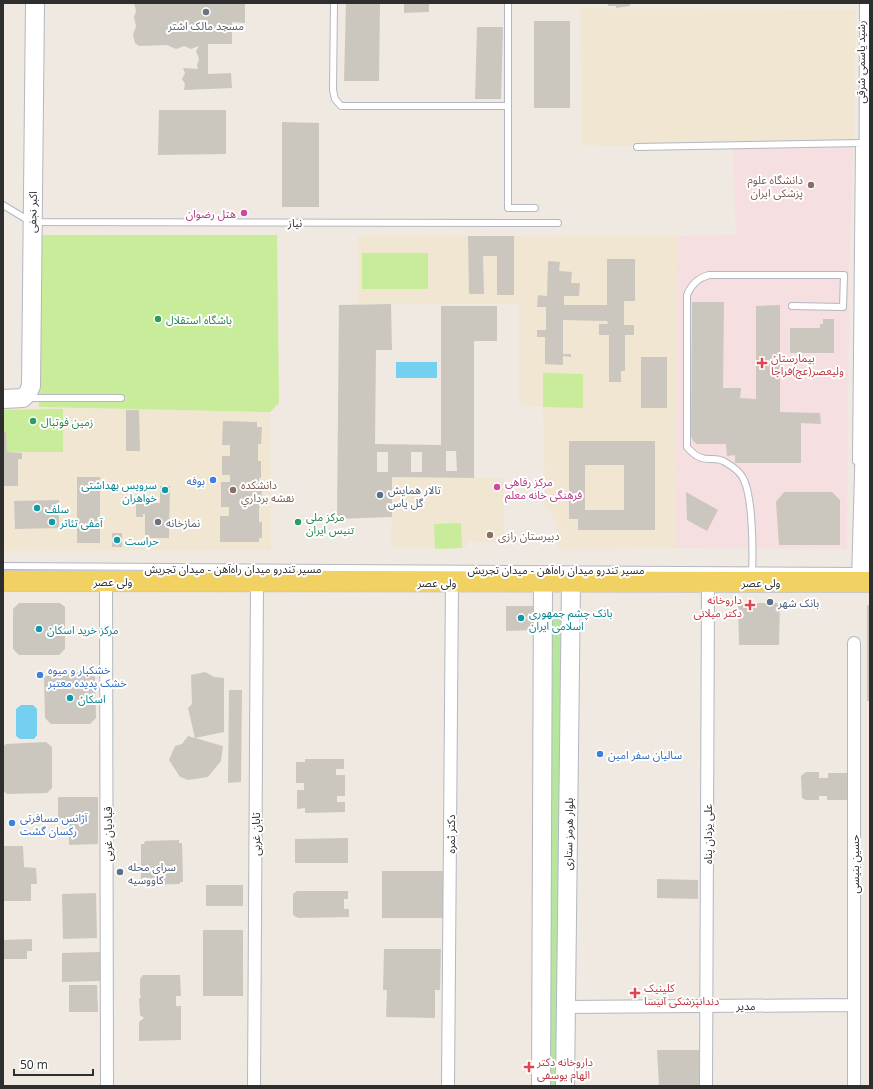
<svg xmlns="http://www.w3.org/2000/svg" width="873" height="1089" viewBox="0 0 873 1089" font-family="'Open Sans','Noto Sans Arabic',sans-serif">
<rect width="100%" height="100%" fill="#efe9e1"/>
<!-- education -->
<path fill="#f0e6d1" d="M580,8l276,2 -3,138 -271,-3z
M358,236h319l-1,312 -118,1v-18l-6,-17 -7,-9 -2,-98 -24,-3v-100h-161z
M3,407l267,5 1,138 -268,1z
M392,477l112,1v65l-37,-2 -1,7h-75z"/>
<!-- medical -->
<path fill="#f5dfe0" d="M733,147l120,1 -4,121 -2,280 -171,-1 1,-312 59,-1z"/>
<!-- green -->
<path fill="#b6e59e" d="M558,611l3,4 -5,471h-7l2,-472z"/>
<!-- pitch -->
<path fill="#c9ec9a" d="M38,235h239l2,168 -9,9 -231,-5z
M362,253h66v36h-66z
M543,373l40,1v34l-40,-1z
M63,409v43h-56l-1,-19 -3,-1v-22z
M461,523l1,25 -27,1 -1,-25z"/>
<!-- water -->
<path fill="#75cff0" d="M396,362h41v16h-41z
M21,705h12l4,4v26l-3,4h-14l-4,-3v-27z"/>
<!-- building -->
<path fill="#cbc7bf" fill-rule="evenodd" d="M134,3h111v20l-13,-1v22h-24v30l23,-1 1,15 -48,2 1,-6 -3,-5 3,-6 -2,-5 15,1 -1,-4 2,-6 -3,-8 3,-5 -8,3 -7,-3 -8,3 -9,-4 -28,1 -4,-3 -2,-8 3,-9 -2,-9 2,-6z
M346,3h34l-1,78h-35z
M404,3h25v9l-25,1z
M608,3h22v3l-14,2v-2h-8z
M534,21h36v87h-36z
M477,27h26l-2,72h-26z
M159,110h67v44l-68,1z
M282,122l37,1v84h-37z
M468,236h46v59h-17v-39h-14l1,38h-15z
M607,259h28v42h-11v24h10v10h-9v36h-4v11h-12v-47h-10v-11h9l-1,-3 -44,-1v34h8v3l-8,-1v9l-18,-1v-27h-8v-7h9v-23h-9l1,-12 9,1 1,-35 12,1 -1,9 13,1 -1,11h9l-1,13h-15v9h43z
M692,302h32l-1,86h18l-1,10 16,1v-93l24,-1v107l40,1 1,11 -20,-1v40h-66v-8l-8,1 -1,-12h-29l-4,-3 -2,-6z
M391,304l1,46h-16l-1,94 66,1v-139h56v35h-23v137l-82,-1v40l-55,2 2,-214zM446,451h10l1,20h-11zM377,452h11v20h-11zM411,452h11v20h-11z
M823,319h11v34h-44v-25h30v-4h3z
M641,357h26v51h-26z
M126,410h13l1,41h-14z
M223,421l34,1v5h5l-1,17h-3v17h3v17h-2v7l3,1 -1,21h-2v15h3v16h-3v4h-39v-26h9v-9h-8v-25h9v-7h-8v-19h8v-11h-8z
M3,432h3l1,20 15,1v6h-4v27h-15z
M569,441h86v89h-77v-11h-9zM585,465h39v45h-39z
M77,477h23v66h-23z
M160,486h10l-1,52h-24v-24h-2v3h-7v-14h24z
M686,492l32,18 -11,21 -20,-11z
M784,492h48l8,8v45h-61l-3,-43z
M59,500v28l-44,1 -1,-28z
M112,533h10v14h-10z
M19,603h41l5,4v42l-6,6h-40l-6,-6v-40z
M738,603h42l-1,42h-40z
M867,605h3v96h-3z
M506,606h30v24l-30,1z
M90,672l5,5 1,41 -6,6h-39l-6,-6 -1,-40 7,-5z
M205,672l9,5 10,1v54l-29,6 -7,-30 4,-4 -1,-29z
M229,690h13l-1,92 -13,1z
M188,736l35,10 -2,15 -13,16 -20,3 -8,-3 -11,-17 6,-14 7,-2z
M46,742l6,5v41l-5,5 -40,1 -4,-3v-44l3,-3z
M305,759h39v10h-8v6h9v21h-8v6h8v10l-40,1v-5l-8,1v-19h7v-7h-8v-21h9z
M806,772h13v6h9v-5h19v27h-20v-4h-8v4h-13l-4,-2 -1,-22z
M58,797h40v47l-29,1v-23h-8l-3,-4z
M348,838v25h-53v-24z
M179,840v3h3l1,39h-3v2l-36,1v-3h-3v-38h3l1,-3z
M3,846h20l1,21 12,1 1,16h-6v17h-28z
M382,871h61v47h-61z
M657,879l41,1v19l-41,-1z
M206,885h37v21h-37z
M297,891h51v8h-4v10h5v8l-51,1 -5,-3v-21z
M96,893l1,45 -34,1 -1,-45z
M203,930h40v66h-40z
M32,939v12h-5v8h-24v-19z
M384,949h57l-1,41h-5v28l-49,-1 1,-27h-4z
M100,952v29l-38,1v-29z
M143,975h37l1,21h-5v10h5v34l-42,1v-19l5,-4 -4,-3 -1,-16 2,-2 -1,-2v-16z
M69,985h28l1,27h-29z
M657,1050h42v36h-40z"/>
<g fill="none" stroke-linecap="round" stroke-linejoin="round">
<defs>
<path id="lane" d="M334,3l-1,87 2,9 6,7h167
M508,3v205h27
M637,147l225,-4
M3,205l28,17 527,1
M29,398h92
M856,461l3,-318
M3,566l856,5
M752,573c1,-21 1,-77 -9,-95 -3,-6 -11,-12 -18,-16 -13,-8 -21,5 -38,-15v-152c4,-10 11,-17 22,-20h135l-1,32 -51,-1"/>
<path id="street" d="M106,581l1,505
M565,1007l289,-2
M254,1086l3,-505
M448,1086l4,-504
M706,1086l2,-504
M854,1086v-443"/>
<path id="secondary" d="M3,399l20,-1 5,-5 3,-7 4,-383
M861,582l7,-251 1,-328
M541,1086l2,-504
M565,1086l6,-504"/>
<path id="primary" d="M3,581l867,1"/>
</defs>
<!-- lane casing -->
<use href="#lane" stroke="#b4b7c1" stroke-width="8"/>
<!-- street casing -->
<use href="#street" stroke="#b4b7c1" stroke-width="14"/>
<!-- secondary casing -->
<use href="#secondary" stroke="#b4b7c1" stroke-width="20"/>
<!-- primary casing -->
<use href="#primary" stroke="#c9c9c9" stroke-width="22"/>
<!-- lane -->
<use href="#lane" stroke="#fff" stroke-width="6"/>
<!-- street -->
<use href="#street" stroke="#fff" stroke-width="12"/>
<!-- secondary -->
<use href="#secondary" stroke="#fff" stroke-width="18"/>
<!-- primary -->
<use href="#primary" stroke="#f2d163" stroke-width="20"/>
</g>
<!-- markers -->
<g fill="#6b7280" stroke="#fff" stroke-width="1.5">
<circle cx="206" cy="12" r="4"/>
<circle cx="158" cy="522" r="4"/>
</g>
<g fill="#8d6e63" stroke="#fff" stroke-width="1.5">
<circle cx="811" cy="185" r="4"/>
<circle cx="233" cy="490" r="4"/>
<circle cx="490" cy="535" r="4"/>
</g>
<g fill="#d1479c" stroke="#fff" stroke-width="1.5">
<circle cx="244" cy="213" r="4"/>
<circle cx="497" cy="487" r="4"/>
</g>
<g fill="#2e9e5b" stroke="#fff" stroke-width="1.5">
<circle cx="158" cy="319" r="4"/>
<circle cx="33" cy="421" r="4"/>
<circle cx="298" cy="522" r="4"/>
</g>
<g fill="#e0444e" stroke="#fff" stroke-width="1.5">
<path d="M760 357h4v4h4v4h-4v4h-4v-4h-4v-4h4z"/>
<path d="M748 599h4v4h4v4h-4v4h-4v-4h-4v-4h4z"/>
<path d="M633 987h4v4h4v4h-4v4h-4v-4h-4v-4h4z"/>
<path d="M527 1061h4v4h4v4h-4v4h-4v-4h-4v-4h4z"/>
</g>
<g fill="#3f7fe0" stroke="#fff" stroke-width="1.5">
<circle cx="213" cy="480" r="4"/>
<circle cx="40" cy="675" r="4"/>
<circle cx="600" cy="754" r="4"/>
<circle cx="12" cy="823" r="4"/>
</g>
<g fill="#0f9aa8" stroke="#fff" stroke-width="1.5">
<circle cx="165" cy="490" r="4"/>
<circle cx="37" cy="508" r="4"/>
<circle cx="52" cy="522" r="4"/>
<circle cx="117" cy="540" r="4"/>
<circle cx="521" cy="618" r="4"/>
<circle cx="39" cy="629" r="4"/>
<circle cx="70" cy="698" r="4"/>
</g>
<g fill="#5c6f8a" stroke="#fff" stroke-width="1.5">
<circle cx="380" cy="495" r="4"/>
<circle cx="770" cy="602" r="4"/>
<circle cx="120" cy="872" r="4"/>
</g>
<g text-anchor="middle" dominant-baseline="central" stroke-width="4" stroke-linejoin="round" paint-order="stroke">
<!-- worship labels -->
<g font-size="11" fill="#5b616d" stroke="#fff">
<text x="206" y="25">مسجد مالک اشتر</text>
<text x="166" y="522" text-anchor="start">نمازخانه</text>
</g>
<!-- street labels -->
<g font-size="11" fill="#2e2e2e" stroke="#fff">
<text transform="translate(860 62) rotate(-90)">رشید یاسمی شرقی</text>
<text transform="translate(32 212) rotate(-89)">اکبر نجفی</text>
<text x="295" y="222">نیاز</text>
<text x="233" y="568">مسیر تندرو میدان راه‌آهن - میدان تجریش</text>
<text x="556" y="569">مسیر تندرو میدان راه‌آهن - میدان تجریش</text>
<text x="113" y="581">ولی عصر</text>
<text x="437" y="582">ولی عصر</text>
<text x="761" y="582">ولی عصر</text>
<text transform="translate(107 834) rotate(-90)">قبادیان غربی</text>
<text transform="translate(255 834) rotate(-90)">تابان غربی</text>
<text transform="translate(450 834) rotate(-90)">دکتر ثمره</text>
<text transform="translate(568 834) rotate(-89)">بلوار هرمز ستاری</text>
<text transform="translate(707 834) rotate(-90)">علی یزدان پناه</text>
<text transform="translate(854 864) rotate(-90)">حسین بنیسی</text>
<text x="746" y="1005">مدیر</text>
</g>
<!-- education labels -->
<g font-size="11" fill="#785e54" stroke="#fff" text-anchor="start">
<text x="803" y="179" text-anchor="end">دانشگاه علوم<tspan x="803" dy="13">پزشکی ایران</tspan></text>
<text x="241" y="484">دانشكده<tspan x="241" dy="13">نقشه برداري</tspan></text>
<text x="498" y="535">دبیرستان رازی</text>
</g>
<!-- hotel labels -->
<g font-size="11" fill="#b23c85" stroke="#fff" text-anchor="end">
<text x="236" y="213">هتل رضوان</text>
<text x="505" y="481" text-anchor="start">مرکز رفاهی<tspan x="505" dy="13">فرهنگی خانه معلم</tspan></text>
</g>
<!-- leisure labels -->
<g font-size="11" fill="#27864d" stroke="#fff" text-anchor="start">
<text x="166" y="319">باشگاه استقلال</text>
<text x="41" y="421">زمین فوتبال</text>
<text x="306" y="516">مرکز ملی<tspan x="306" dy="13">تنیس ایران</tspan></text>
</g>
<!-- health labels -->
<g font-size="11" fill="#be3a42" stroke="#fff" text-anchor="start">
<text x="771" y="357">بیمارستان<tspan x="771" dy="13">ولیعصر(عج)فراجا</tspan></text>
<text x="742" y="599" text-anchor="end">داروخانه<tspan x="742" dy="13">دکتر میلانی</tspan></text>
<text x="644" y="987">کلینیک<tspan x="644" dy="13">دندانپزشکی آنیسا</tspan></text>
<text x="537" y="1061">داروخانه دکتر<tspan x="537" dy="13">الهام یوسفی</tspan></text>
</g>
<!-- shop labels -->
<g font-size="11" fill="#366cbe" stroke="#fff" text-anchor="start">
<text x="205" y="480" text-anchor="end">بوفه</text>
<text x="48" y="669">خشکبار و میوه<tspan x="48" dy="13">خشک پدیده معتبر</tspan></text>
<text x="608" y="754">سالیان سفر امین</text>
<text x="20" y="817">آژانس مسافرتی<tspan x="20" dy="13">رکسان گشت</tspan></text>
</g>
<!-- culture labels -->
<g font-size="11" fill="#0d838f" stroke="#fff" text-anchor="start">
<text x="157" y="484" text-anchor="end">سرویس بهداشتی<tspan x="157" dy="13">خواهران</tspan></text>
<text x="45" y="508">سلف</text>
<text x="60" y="522">آمفی تئاتر</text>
<text x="125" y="540">حراست</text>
<text x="529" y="612">بانک چشم جمهوری<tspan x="529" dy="13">اسلامی ایران</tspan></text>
<text x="47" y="629">مرکز خرید اسکان</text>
<text x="78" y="698">اسکان</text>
</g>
<!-- service labels -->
<g font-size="11" fill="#4e5e75" stroke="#fff" text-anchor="start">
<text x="388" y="489">تالار همایش<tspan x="388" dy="13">گل یاس</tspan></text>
<text x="778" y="602">بانک شهر</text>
<text x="128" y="866">سرای محله<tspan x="128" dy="13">کاووسیه</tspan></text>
</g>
</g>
<!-- border -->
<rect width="873" height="1089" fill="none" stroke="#2e2e2e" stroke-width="8"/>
<!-- scale -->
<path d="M14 1069v6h79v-6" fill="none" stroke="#2e2e2e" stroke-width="2"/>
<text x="20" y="1069" font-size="12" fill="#2e2e2e" stroke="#ffffff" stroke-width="3" paint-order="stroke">50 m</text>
</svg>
